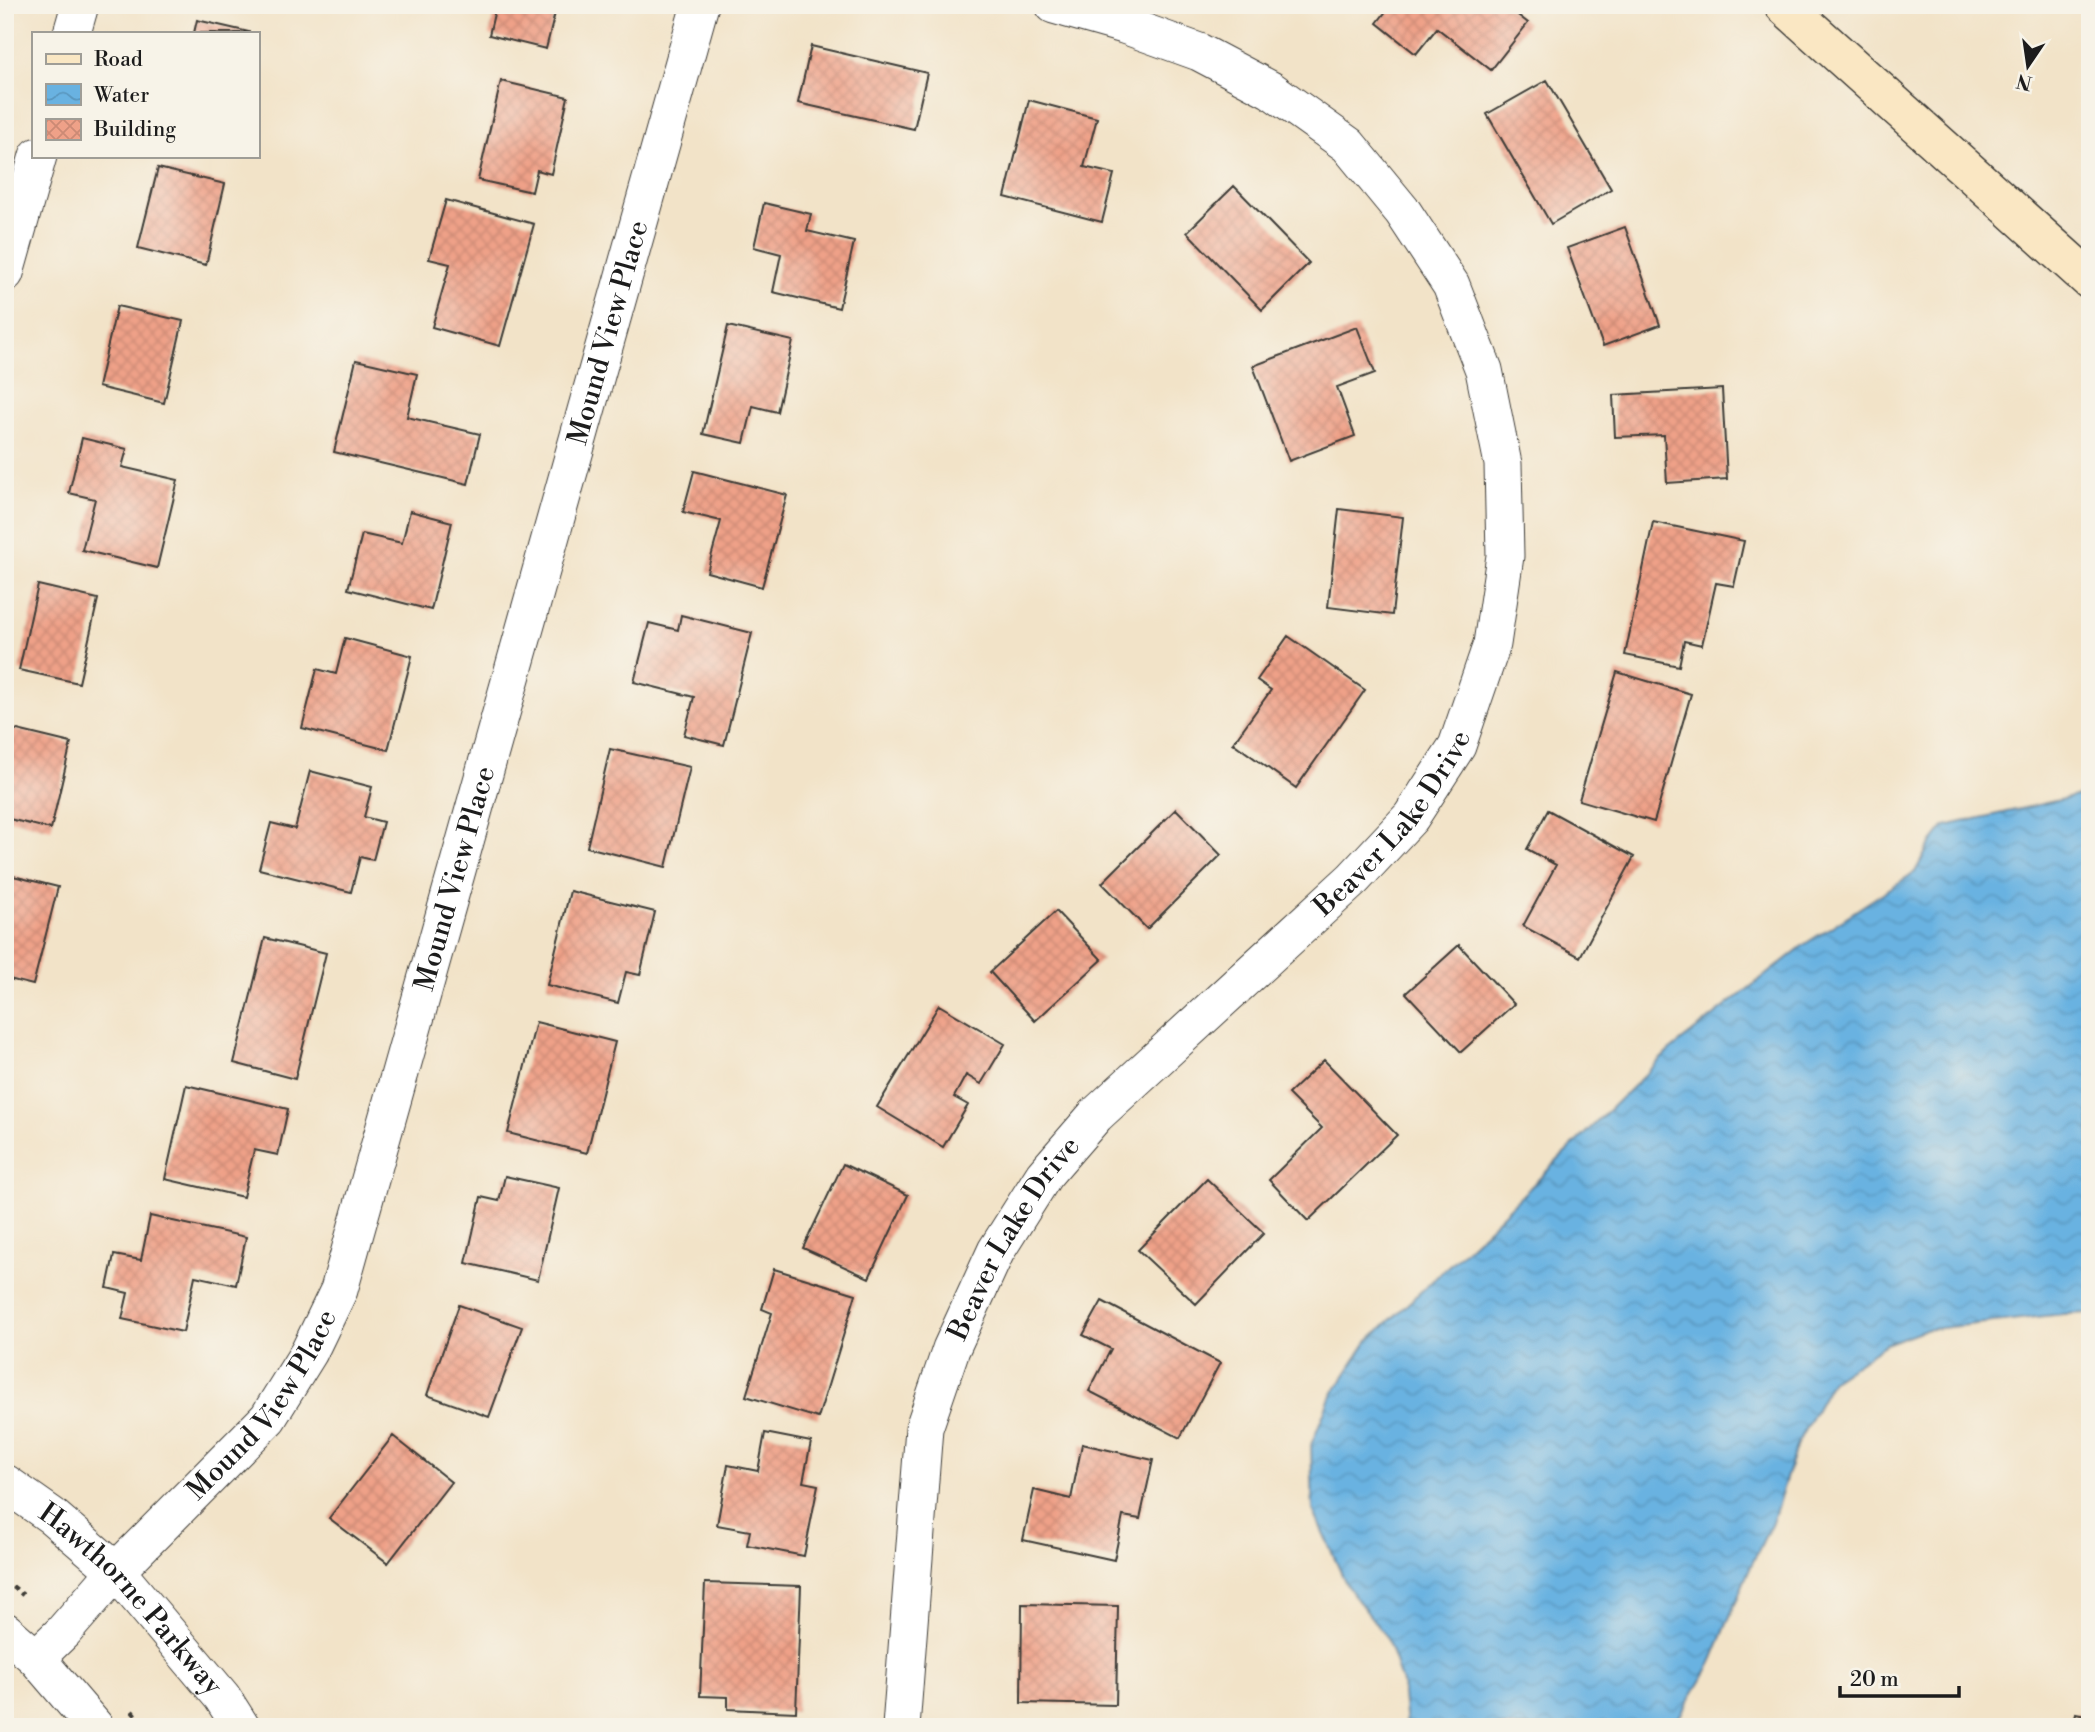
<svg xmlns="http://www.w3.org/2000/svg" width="2095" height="1732" viewBox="0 0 2095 1732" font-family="'Libre Bodoni',serif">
<defs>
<pattern id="water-waves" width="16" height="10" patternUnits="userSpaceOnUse" patternTransform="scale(1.75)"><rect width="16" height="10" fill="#69b2e1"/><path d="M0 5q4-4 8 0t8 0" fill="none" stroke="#5a98c0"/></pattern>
<pattern id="building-cross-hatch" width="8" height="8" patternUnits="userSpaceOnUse" patternTransform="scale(1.75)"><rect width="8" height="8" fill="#efa188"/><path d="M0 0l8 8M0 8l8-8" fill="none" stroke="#cc8a75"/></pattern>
</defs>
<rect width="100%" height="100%" fill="#f7f3e8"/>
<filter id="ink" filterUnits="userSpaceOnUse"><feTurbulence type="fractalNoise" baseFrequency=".0143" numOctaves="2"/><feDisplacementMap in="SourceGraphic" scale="14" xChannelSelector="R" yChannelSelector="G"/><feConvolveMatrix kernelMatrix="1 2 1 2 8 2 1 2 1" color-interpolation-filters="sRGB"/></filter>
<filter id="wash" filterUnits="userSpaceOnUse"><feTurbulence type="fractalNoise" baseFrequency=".00686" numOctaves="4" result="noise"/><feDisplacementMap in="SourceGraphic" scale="28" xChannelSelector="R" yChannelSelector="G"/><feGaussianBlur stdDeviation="1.57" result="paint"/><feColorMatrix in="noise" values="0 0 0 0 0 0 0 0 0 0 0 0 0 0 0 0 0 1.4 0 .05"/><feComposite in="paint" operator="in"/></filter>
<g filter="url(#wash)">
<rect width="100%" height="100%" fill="#f2e3c8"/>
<!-- water -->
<path fill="url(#water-waves)" stroke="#42677e" stroke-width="2" d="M2090,793v520l-27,1 -140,16 -37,14 -54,36 -35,64 -24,76 -25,52 -39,96 -36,59h-267l-4,-44 -15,-45 -40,-52 -34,-76 -2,-65 18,-45 38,-58 124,-116 178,-175 136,-107 110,-72 14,-26 16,-20z"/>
<g id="blocks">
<!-- building -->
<path fill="url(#building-cross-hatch)" d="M496,5h61l-11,44 -57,-14z
M1391,5h114l23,18 -37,47 -54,-42 -21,26 -39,-31z
M197,20l52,12v1h-55z
M811,46l116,27 -13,56 -116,-26z
M1547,80l64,109 -60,35 -64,-110z
M501,81l67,16 -17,77 -14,-4 -5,22 -54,-12z
M1029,100l68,18 -13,49 30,7 -12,48 -97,-25z
M158,168l67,16 -19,81 -68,-17z
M1234,186l75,77 -47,47 -75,-78z
M446,200l88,24 -34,122 -68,-19 18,-63 -21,-5z
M764,203l47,11 -4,17 47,11 -15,66 -66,-16 8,-38 -27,-7z
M1625,227l35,98 -57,21 -36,-98z
M117,306l66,15 -19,82 -66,-16z
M728,326l65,15 -16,71 -24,-6 -9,37 -41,-9z
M1357,327l18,46 -38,14 18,49 -66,25 -36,-95z
M356,360l61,14 -10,43 73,17 -12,50 -134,-32z
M1722,389l5,90 -60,4 -3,-48 -49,2 -2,-42z
M82,438l45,11 -5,18 56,13 -21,88 -75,-18 13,-51 -26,-6z
M694,471l93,24 -25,92 -55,-15 14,-51 -38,-9z
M1339,509l64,8 -11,98 -64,-8z
M410,511l42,11 -21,88 -83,-21 14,-55 40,9z
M1653,522l91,19 -10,45 -18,-3 -14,62 -18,-4 -5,25 -54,-11z
M38,585l60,14 -19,84 -60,-13z
M681,615l71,18 -28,112 -40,-10 10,-38 -60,-15 15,-59 29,7z
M1288,636l77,54 -69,98 -63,-45 38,-53 -14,-10z
M345,638l67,18 -24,94 -86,-22 15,-59 19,5z
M1617,672l74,22 -37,128 -75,-22z
M5,727l66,16 -20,86 -46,-11z
M610,749l80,18 -24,100 -79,-20z
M310,771l62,16 -8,30 19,5 -10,38 -13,-3 -9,35 -92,-23 12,-46 24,6z
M1176,809l45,46 -74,74 -45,-46z
M1548,810l86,47 -54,100 -57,-31 33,-61 -29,-16z
M5,874l53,13 -25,98 -28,-7z
M570,891l85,21 -15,63 -14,-3 -8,31 -71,-18z
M1056,911l46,49 -67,61 -45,-49z
M265,938l61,15 -31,126 -61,-16z
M1459,945l55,59 -53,48 -55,-59z
M939,1005l66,39 -24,40 -15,-9 -12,22 14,8 -25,42 -66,-40z
M536,1022l79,20 -28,111 -79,-20z
M1324,1060l73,75 -89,86 -39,-41 53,-52 -34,-34z
M186,1085l102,24 -10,46 -24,-5 -11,47 -78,-18z
M843,1164l65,31 -39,83 -66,-30z
M505,1176l54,12 -21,92 -72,-17 15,-66 18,4z
M1207,1179l57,54 -68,71 -58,-54z
M150,1216l96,21 -10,48 -41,-9 -12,56 -61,-13 6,-26 -21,-5 7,-33 27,5z
M774,1269l82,25 -38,124 -72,-22 26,-83 -10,-4z
M1102,1301l118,62 -40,75 -91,-47 22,-42 -28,-14z
M459,1305l63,22 -33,90 -62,-22z
M765,1433l46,9 -8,40 15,3 -14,71 -57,-11 3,-14 -33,-6 11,-60 30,6z
M393,1436l58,46 -63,81 -59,-45z
M1082,1444l71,16 -13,59 -17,-3 -9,44 -91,-20 11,-50 37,9z
M705,1583l96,3 -5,126 -68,-3v-12l-28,-1z
M1022,1604l96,2 -2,99 -95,-2z
M2076,1713l14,3v11h-17z"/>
</g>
</g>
<g filter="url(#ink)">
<use href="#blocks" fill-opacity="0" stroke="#3c3a36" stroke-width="2"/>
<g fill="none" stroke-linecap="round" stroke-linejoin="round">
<defs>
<g id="street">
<path d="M72,33l8,-28"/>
<path d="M5,273l33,-117"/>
<path id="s1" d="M5,1483l47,33 64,55 106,126 19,30"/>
<path d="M5,1631l31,27 59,69"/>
<path id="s2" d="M36,1658l27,-26 53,-61 152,-153 41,-66 30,-62 361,-1285"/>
<path id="s3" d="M901,1727l23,-299 27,-79 45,-98 48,-76 52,-60 257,-236 58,-62 46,-71 35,-102 13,-88 -2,-92 -19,-94 -33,-85 -48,-73 -55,-67 -77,-55 -72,-38 -75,-27 -70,-20"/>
</g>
<path id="secondary" d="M1784,5l306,275"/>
</defs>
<!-- street casing -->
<use href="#street" stroke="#3c3a36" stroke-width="39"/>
<!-- secondary casing -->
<use href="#secondary" stroke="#3c3a36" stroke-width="41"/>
<!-- path -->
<path stroke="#3c3a36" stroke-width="4.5" stroke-dasharray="5 5" stroke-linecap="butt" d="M5,1580l18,15
M132,1711l13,16"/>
<!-- street -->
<use href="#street" stroke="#fff" stroke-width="37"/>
<!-- secondary -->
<use href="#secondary" stroke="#fae7c3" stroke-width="38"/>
</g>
</g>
<g text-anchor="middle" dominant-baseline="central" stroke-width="5" stroke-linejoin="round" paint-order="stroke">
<!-- street labels -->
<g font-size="28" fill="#1c1c1c" stroke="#f7f3e8">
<text stroke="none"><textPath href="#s2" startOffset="1475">Mound View Place</textPath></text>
<text stroke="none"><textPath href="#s3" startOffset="1078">Beaver Lake Drive</textPath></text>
<text stroke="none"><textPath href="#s2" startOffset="908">Mound View Place</textPath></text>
<text stroke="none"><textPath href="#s3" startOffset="511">Beaver Lake Drive</textPath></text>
<text stroke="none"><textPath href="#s2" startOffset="341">Mound View Place</textPath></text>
<text stroke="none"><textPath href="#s1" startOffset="172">Hawthorne Parkway</textPath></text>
</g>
</g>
<!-- margin -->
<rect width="2095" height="1732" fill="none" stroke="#f7f3e8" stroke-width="28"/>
<!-- legend -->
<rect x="32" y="32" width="228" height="126" fill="#f7f3e8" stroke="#9f9d96" stroke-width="2"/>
<rect x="46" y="54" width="35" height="10" fill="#fae7c3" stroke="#9f9d96" stroke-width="2"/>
<text x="94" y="66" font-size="21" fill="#1c1c1c">Road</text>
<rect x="46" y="84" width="35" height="21" fill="url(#water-waves)" stroke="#9f9d96" stroke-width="2"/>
<text x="94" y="102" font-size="21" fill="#1c1c1c">Water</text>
<rect x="46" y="119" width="35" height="21" fill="url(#building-cross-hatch)" stroke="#9f9d96" stroke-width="2"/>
<text x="94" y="136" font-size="21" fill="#1c1c1c">Building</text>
<!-- north arrow -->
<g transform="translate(2028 66) rotate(193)" stroke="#f7f3e8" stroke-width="5" paint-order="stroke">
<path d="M0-5L12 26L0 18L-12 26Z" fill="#1c1c1c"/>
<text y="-10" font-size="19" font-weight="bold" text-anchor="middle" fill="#1c1c1c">N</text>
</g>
<!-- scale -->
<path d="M1840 1686v10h119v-10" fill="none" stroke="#1c1c1c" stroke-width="3.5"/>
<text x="1850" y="1686" font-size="21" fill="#1c1c1c" stroke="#f7f3e8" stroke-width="5" paint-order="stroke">20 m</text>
</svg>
